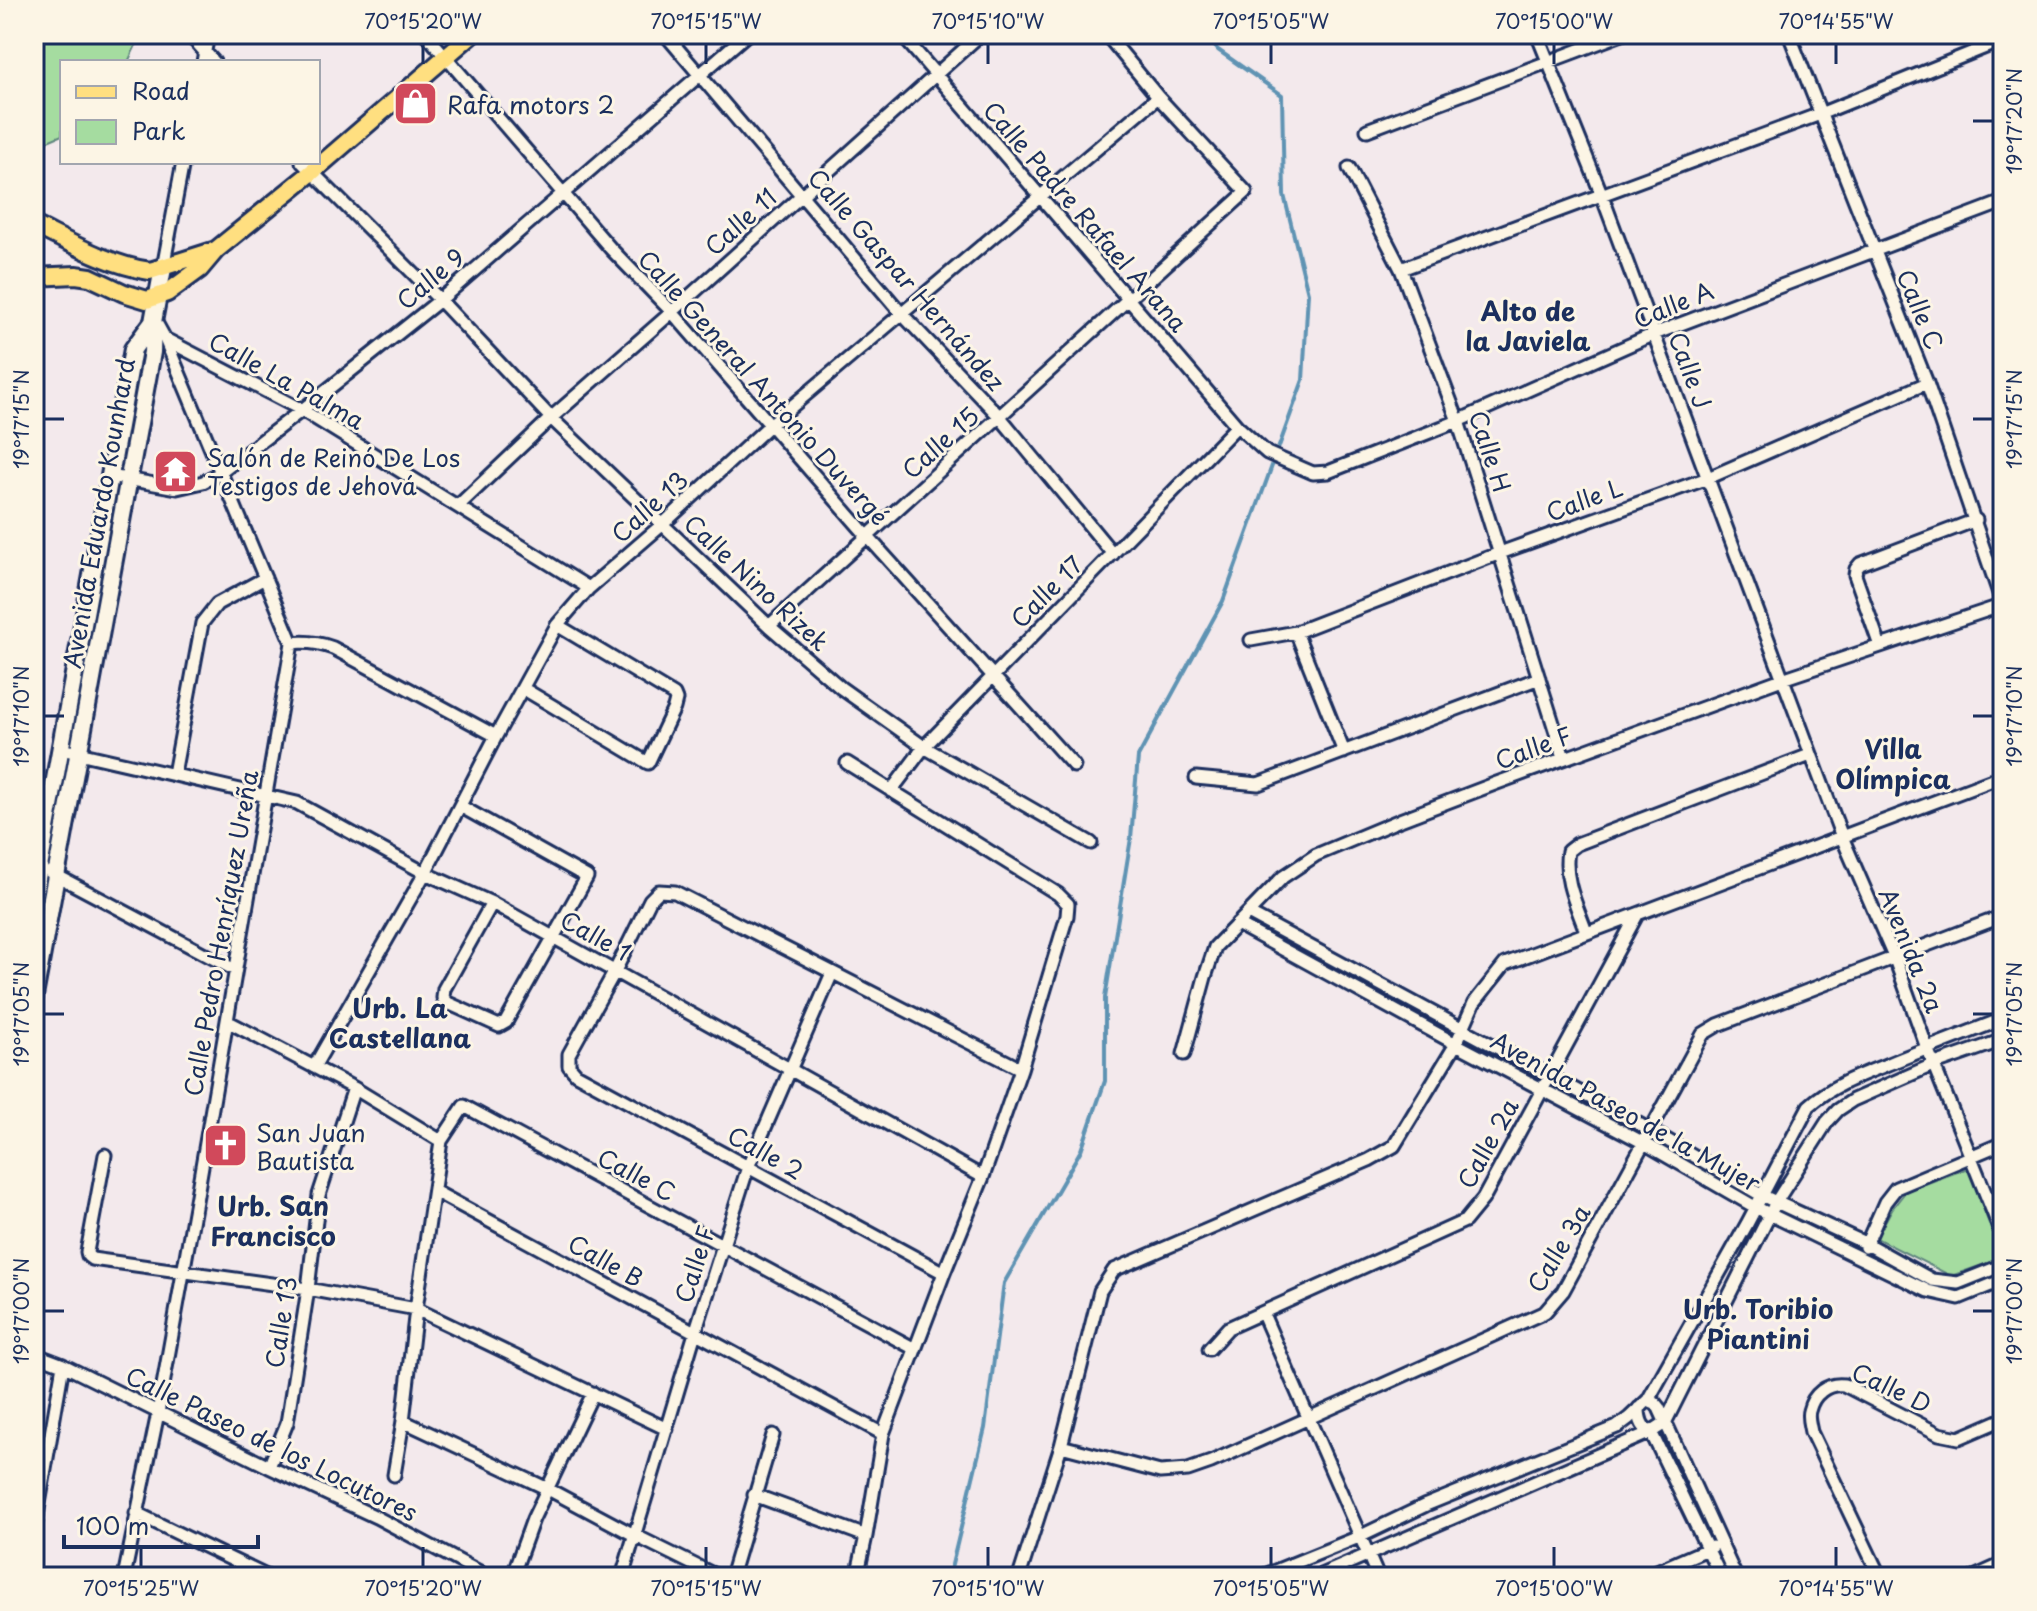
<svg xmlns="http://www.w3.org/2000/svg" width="2037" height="1611" viewBox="0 0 2037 1611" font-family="'Playpen Sans',sans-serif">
<rect width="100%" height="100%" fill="#f3e9ec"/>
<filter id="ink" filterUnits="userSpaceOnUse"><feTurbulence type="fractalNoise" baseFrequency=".0125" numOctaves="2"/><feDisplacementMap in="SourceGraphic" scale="16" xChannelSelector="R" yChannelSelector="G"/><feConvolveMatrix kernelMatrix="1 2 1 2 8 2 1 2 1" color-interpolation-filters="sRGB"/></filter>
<g filter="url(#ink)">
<!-- green -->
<path fill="#a5dca0" stroke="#60867f" stroke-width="2" d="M34,34h121l-18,9 -9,19h-66v73l-26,11h-2z
M1968,1168l34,90 -51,18 -75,-38 16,-29 14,-18z"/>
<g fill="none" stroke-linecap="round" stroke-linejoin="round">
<!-- stream -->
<path stroke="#5e93b3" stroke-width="4" d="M949,1577l36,-149 19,-145 77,-133 24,-69v-83l26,-160 7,-81 85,-156 80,-221 5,-87 -24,-98 -2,-100 -64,-45 -14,-16"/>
<defs>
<path id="street" d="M189,34l25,28
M426,34l185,215 61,63 196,225 206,229
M665,34l236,279 99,104 113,137
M901,34l336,392 30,27 46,20 15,-1 130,-51 196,-87 349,-132
M1537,34l64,159 241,644 53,122 32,89 76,189
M1789,34l138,349 76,222
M203,62l5,-28
M1367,130l255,-96
M302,162l138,138 111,118 218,208 72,62 83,59 167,96
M1349,168l52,101 57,152 106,337
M163,268l20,-106
M1401,269l419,-155 183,-74
M165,339l137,71 287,178
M110,476l67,12 26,-6 17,-9 82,-63 138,-110 307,-266
M458,506l93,-88 121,-106 309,-278
M769,626l477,-434 -88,-95 -52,-63
M1296,632l48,120
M1251,640l45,-8 204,-79 208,-75 219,-95
M292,643c15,-2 27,0 41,5l163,88
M1880,646l-25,-71 1,-6 4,-5 116,-44
M524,689l124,74 26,-55 2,-8 -2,-5 -117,-70
M61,749l236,54 128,70 67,30 491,274 38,-108 46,-153 1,-12 -10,-10 -211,-131
M174,774l28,-151 15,-19 48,-26
M1196,778l62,6 281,-106
M891,791l33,-44 313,-321
M460,806l127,71 -81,145 -7,4 -51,-23 -5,-5 1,-9 48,-86
M50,872l185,98
M1248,913l402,217 111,65 106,49 65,36 26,3 45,-18
M1237,924l219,120 188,99 111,64 173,84 31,7 44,-18
M1586,932c-9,-26 -23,-52 -18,-81l9,-7 233,-89
M227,1021l127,67 87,53
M1184,1054l21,-77 10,-30 68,-70 33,-22 84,-35 97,-37 285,-104 221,-74
M314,1067l111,-194 71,-137 61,-111 32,-37 74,-64 107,-99 388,-328
M105,1155l-18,97 1,4 4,3 216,30 108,20 251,120
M434,1191l449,243
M1865,1247l20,-45 11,-14 107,-45
M944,1273l-368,-199 -7,-8v-12l46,-83 35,-71 9,-9 16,1 346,177
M1263,1314l115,263
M1209,1349l19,-21 237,-107 18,-22 154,-284
M34,1354l29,11 206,102 107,50 113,60
M1648,1400l7,3 4,5 77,169
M1639,1408c0,10 2,20 12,24l70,145
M403,1421l145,68 88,47 83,41
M1061,1446l99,26 28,-2 23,-8 334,-150 18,-21 140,-257 15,-9 285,-109
M269,1467l18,-44 21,-134 11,-94 35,-107
M394,1475l9,-54 13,-112 25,-168 23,-35 451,243
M754,1495l112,41
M136,1513l132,64
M34,1533l29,-168
M124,1577l34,-164 39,-218 95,-552 -127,-304 -11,-20
M512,1577l21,-58 60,-126
M622,1577l73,-244 53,-166 84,-194
M731,1577l42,-142
M857,1577l9,-41 17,-102 61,-161 39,-96
M1019,1577l42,-131 39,-155 14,-21 255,-110 25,-14 62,-102 18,-41 31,-39 498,-188
M1260,1577l99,-40 67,-32 191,-78 12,-9 19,-18 99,-176 62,-118c22,-20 49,-30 77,-41 39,-16 78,-31 117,-46
M1316,1577l335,-145 14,-9 111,-221 51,-80 11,-12 15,-10 82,-36 68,-24
M1643,1577l69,-30
M1880,1577l-69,-145c-1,-6 -4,-15 -2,-21 4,-17 18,-28 35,-26l95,49 20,4 44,-19
M1974,1577l29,-13"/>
<path id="secondary" d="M34,895l99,-546 20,-27
M34,996l118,-644 1,-30 10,-54"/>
<path id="primary" d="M34,225c37,18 75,40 116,46l66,-21
M34,277l42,-2 14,2 34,16 23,7 20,-7 33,-24 16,-19 95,-77 161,-139"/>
</defs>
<!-- street casing -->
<use href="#street" stroke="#1b2f5e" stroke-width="17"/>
<!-- secondary casing -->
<use href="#secondary" stroke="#1b2f5e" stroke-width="22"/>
<!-- primary casing -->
<use href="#primary" stroke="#1b2f5e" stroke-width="22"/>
<!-- street -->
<use href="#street" stroke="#fcf5e5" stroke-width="11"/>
<!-- secondary -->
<use href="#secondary" stroke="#fcf5e5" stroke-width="16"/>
<!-- primary -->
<use href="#primary" stroke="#ffdf80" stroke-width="16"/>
</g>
</g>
<!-- ticks -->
<path fill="none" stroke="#1b2f5e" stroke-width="3" d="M423,44v20M706,44v20M988,44v20M1271,44v20M1554,44v20M1836,44v20M1973,121h20M44,419h20M1973,419h20M44,716h20M1973,716h20M44,1014h20M1973,1014h20M44,1311h20M1973,1311h20M141,1547v20M423,1547v20M706,1547v20M988,1547v20M1271,1547v20M1554,1547v20M1836,1547v20"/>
<!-- icons -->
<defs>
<symbol id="shop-square" viewBox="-11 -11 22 22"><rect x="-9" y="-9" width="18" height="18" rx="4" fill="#d1495b" stroke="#fcf5e5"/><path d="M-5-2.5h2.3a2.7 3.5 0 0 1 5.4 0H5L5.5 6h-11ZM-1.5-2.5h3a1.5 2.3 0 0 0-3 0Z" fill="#fff"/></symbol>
<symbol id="temple-square" viewBox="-11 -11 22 22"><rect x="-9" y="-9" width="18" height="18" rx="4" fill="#d1495b" stroke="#fcf5e5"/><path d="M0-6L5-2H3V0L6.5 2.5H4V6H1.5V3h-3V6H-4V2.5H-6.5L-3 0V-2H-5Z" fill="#fff"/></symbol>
<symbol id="church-square" viewBox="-11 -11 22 22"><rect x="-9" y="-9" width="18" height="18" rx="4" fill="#d1495b" stroke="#fcf5e5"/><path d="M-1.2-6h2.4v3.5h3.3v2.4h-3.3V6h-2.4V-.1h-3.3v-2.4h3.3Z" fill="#fff"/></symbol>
</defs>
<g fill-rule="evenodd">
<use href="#shop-square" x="390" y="78" width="51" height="51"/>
<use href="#temple-square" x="150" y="446" width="51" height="51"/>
<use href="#church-square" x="200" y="1120" width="51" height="51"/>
</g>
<g text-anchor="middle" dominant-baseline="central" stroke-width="6" stroke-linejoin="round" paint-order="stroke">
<!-- poi labels -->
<g font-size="24" fill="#1b2f5e" stroke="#fcf5e5" text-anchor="start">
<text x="447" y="104">Rafa motors 2</text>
<text x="207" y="457">Salón de Reinó De Los<tspan x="207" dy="28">Testigos de Jehová</tspan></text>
<text x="256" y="1132">San Juan<tspan x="256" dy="28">Bautista</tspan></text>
</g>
<!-- street labels -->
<g font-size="24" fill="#1b2f5e" stroke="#fcf5e5">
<text transform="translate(1086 216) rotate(49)">Calle Padre Rafael Arana</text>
<text transform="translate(740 221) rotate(-42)">Calle 11</text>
<text transform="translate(430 278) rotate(-40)">Calle 9</text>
<text transform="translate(907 279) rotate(49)">Calle Gaspar Hernández</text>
<text transform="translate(1673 304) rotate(-22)">Calle A</text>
<text transform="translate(1921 309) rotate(68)">Calle C</text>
<text transform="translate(1691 370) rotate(70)">Calle J</text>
<text transform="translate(287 380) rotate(29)">Calle La Palma</text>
<text transform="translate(764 387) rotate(48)">Calle General Antonio Duvergé</text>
<text transform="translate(940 442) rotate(-42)">Calle 15</text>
<text transform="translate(1491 451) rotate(72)">Calle H</text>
<text transform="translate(1584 499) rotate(-20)">Calle L</text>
<text transform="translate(649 506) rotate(-42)">Calle 13</text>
<text transform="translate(98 513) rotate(-80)">Avenida Eduardo Kounhard</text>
<text transform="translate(757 582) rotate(43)">Calle Nino Rizek</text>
<text transform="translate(1046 591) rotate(-45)">Calle 17</text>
<text transform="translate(1533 747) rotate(-20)">Calle F</text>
<text transform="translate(220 933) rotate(-80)">Calle Pedro Henríquez Ureña</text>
<text transform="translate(596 935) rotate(29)">Calle 1</text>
<text transform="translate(1912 950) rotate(68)">Avenida 2a</text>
<text transform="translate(1626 1111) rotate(29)">Avenida Paseo de la Mujer</text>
<text transform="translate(1487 1143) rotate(-61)">Calle 2a</text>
<text transform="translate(766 1152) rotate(29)">Calle 2</text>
<text transform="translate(637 1174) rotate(28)">Calle C</text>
<text transform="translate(1558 1248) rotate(-59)">Calle 3a</text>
<text transform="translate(606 1260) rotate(29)">Calle B</text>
<text transform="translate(694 1264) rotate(-72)">Calle F</text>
<text transform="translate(280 1322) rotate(-81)">Calle 13</text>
<text transform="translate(1892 1387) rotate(25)">Calle D</text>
<text transform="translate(272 1443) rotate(26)">Calle Paseo de los Locutores</text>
</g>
<!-- neighbourhood labels -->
<g font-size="26" font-weight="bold" fill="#1b2f5e" stroke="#fcf5e5">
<text x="1528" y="310">Alto de<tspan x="1528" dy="30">la Javiela</tspan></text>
<text x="1893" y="748">Villa<tspan x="1893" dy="30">Olímpica</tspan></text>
<text x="400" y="1007">Urb. La<tspan x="400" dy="30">Castellana</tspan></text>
<text x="273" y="1205">Urb. San<tspan x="273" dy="30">Francisco</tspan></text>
<text x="1758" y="1308">Urb. Toribio<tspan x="1758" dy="30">Piantini</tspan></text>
</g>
</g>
<!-- margin -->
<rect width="2037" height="1611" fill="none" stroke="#fcf5e5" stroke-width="88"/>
<!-- legend -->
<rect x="60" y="60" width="260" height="104" fill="#fcf5e5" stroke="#a2a6af" stroke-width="2"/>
<rect x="76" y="86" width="40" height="12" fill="#ffdf80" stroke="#a2a6af" stroke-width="2"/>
<text x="132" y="100" font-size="24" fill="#1b2f5e">Road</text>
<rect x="76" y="120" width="40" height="24" fill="#a5dca0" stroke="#a2a6af" stroke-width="2"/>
<text x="132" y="140" font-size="24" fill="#1b2f5e">Park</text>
<!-- scale -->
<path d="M64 1535v12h194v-12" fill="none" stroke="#1b2f5e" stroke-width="4"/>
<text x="76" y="1535" font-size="24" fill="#1b2f5e" stroke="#fcf5e5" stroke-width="6" paint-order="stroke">100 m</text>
<rect x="44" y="44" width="1949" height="1523" fill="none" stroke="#1b2f5e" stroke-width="3"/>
<g font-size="20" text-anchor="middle" fill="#1b2f5e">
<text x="423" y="29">70°15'20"W</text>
<text x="706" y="29">70°15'15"W</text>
<text x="988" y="29">70°15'10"W</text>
<text x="1271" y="29">70°15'05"W</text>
<text x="1554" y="29">70°15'00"W</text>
<text x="1836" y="29">70°14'55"W</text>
<text transform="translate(2015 121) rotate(-90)" y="7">19°17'20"N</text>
<text transform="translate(22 419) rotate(-90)" y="7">19°17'15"N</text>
<text transform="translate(2015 419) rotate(-90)" y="7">19°17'15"N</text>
<text transform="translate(22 716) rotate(-90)" y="7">19°17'10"N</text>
<text transform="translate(2015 716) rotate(-90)" y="7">19°17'10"N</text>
<text transform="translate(22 1014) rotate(-90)" y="7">19°17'05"N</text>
<text transform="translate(2015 1014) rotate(-90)" y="7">19°17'05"N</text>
<text transform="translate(22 1311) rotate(-90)" y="7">19°17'00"N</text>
<text transform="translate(2015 1311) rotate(-90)" y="7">19°17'00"N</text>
<text x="141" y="1596">70°15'25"W</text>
<text x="423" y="1596">70°15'20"W</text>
<text x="706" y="1596">70°15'15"W</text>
<text x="988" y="1596">70°15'10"W</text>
<text x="1271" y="1596">70°15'05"W</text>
<text x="1554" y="1596">70°15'00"W</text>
<text x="1836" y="1596">70°14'55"W</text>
</g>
</svg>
